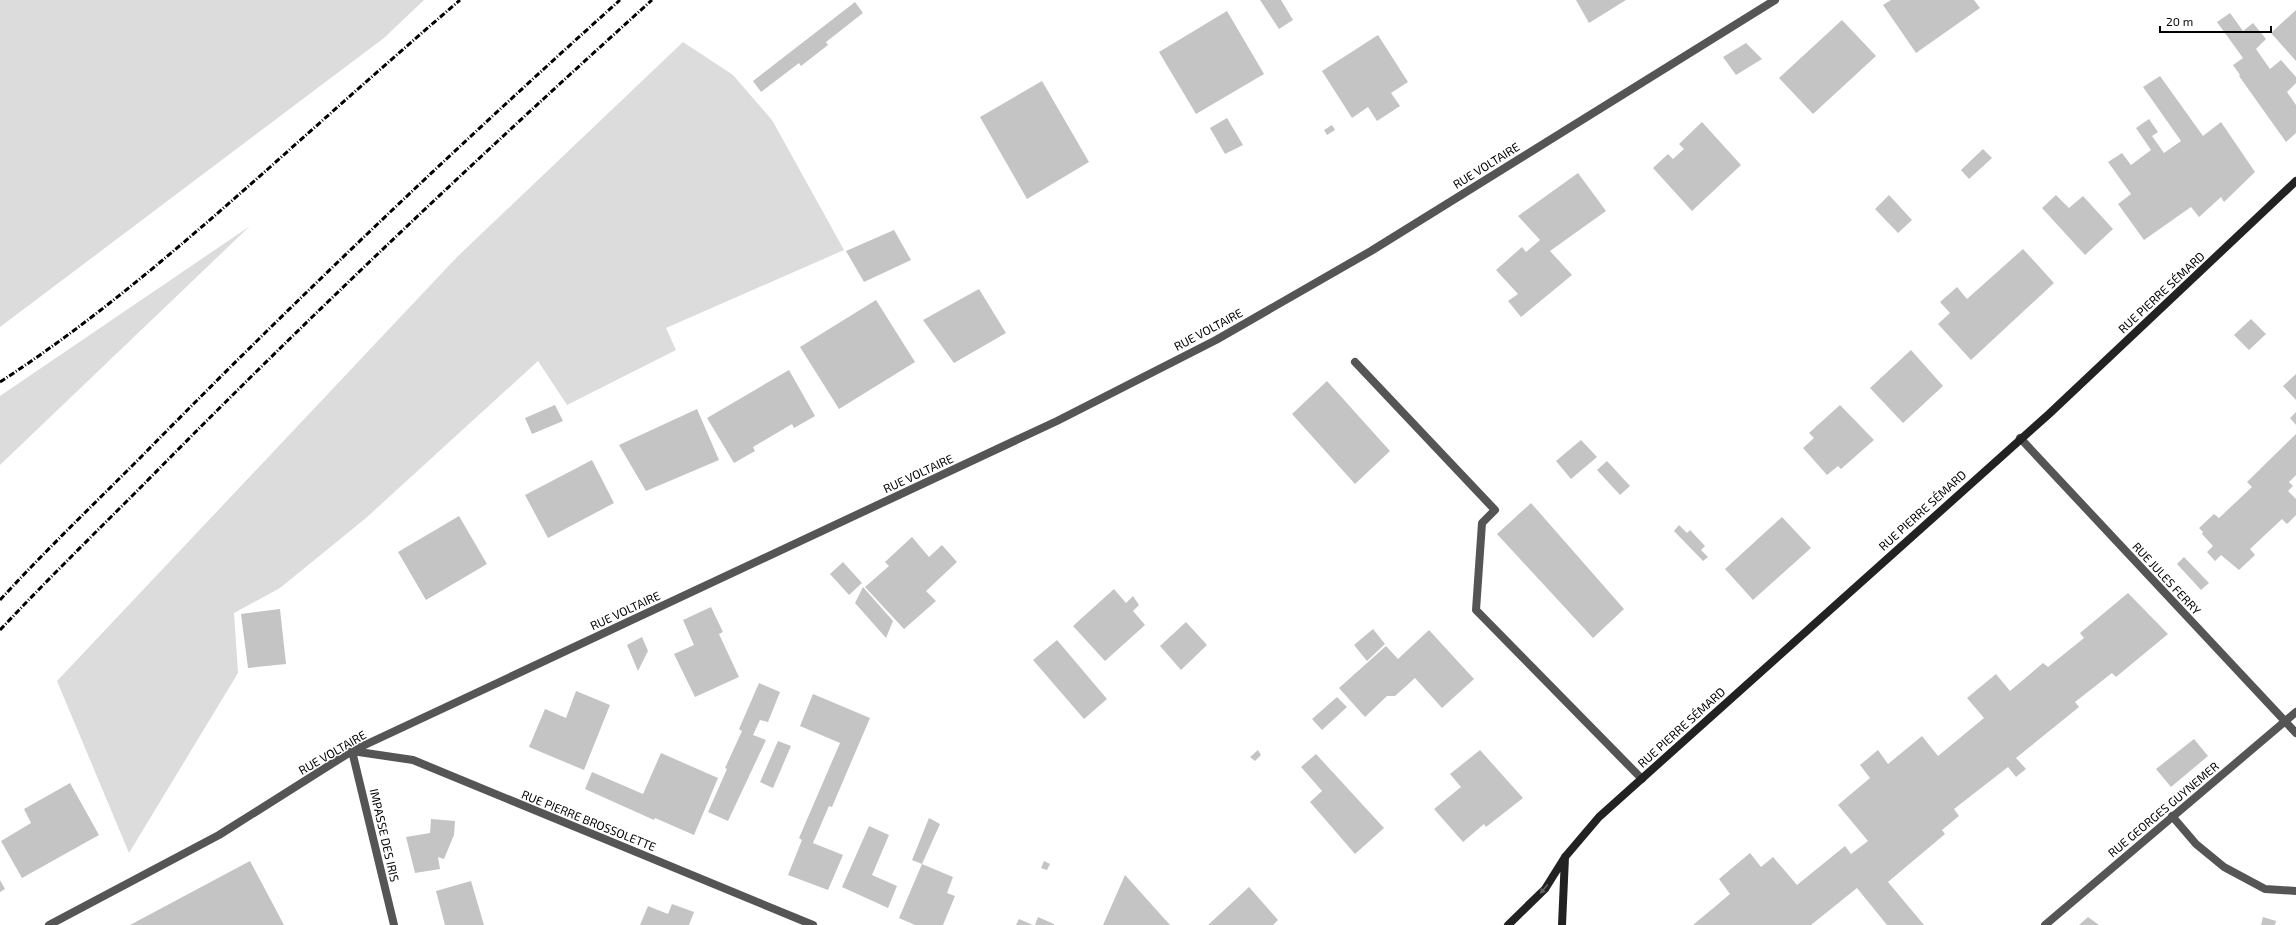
<svg xmlns="http://www.w3.org/2000/svg" width="2296" height="925" viewBox="0 0 2296 925" font-family="'Exo 2',sans-serif">
<rect width="100%" height="100%" fill="#fff"/>
<!-- green -->
<path fill="#dcdcdc" d="M0,0h424l-40,38 -384,289z
M683,42l50,33 39,45 72,130 -178,78 10,22 -109,55 -29,-44 -172,157 -86,70 -46,25 4,60 -109,180 -72,-172 400,-424z
M250,226l-250,239v-69z"/>
<!-- building -->
<path fill="#c4c4c4" d="M1260,0h21l12,20 -14,9z
M1576,0h50l-37,23z
M1891,0h83l6,8 -64,45 -33,-48z
M855,2l8,11 -37,29 2,3 -27,21 -2,-3 -38,29 -8,-11z
M2296,10v51l-25,-28z
M1227,11l37,63 -68,40 -37,-62z
M2230,13l13,18 10,-8 13,16 -10,10 14,20 11,-9 15,17v6l-9,9 9,13v28l-10,9 -47,-66 1,-1 -7,-10 10,-7 -26,-36z
M1842,20l34,36 -63,58 -34,-36z
M1378,35l30,47 -17,11 9,13 -23,15 -9,-14 -16,11 -30,-47z
M1746,43l16,16 -26,16 -13,-18z
M2160,76l43,60 18,-14 34,50 -31,30 -3,-5 -22,20 -8,-10 -47,33 -26,-36 13,-10 -23,-32 14,-9 9,12 20,-15 -15,-22 13,-9 9,13 -6,4 12,17 17,-12 -38,-54z
M1042,81l47,81 -62,37 -47,-82z
M1227,118l16,27 -18,9 -15,-26z
M1702,122l39,43 -49,46 -39,-43 15,-14 5,5 11,-10 -5,-5z
M1332,125l3,5 -8,5 -3,-5z
M1983,149l9,9 -23,21 -8,-9z
M1578,173l28,38 -56,40 22,24 -51,42 -13,-16 10,-7 -22,-24 26,-23 4,5 14,-12 -22,-24z
M1889,195l23,25 -14,13 -23,-24z
M2056,195l13,13 14,-12 30,33 -28,26 -43,-47z
M894,230l17,30 -47,22 -18,-31z
M2023,249l31,34 -83,77 -33,-36 12,-11 -10,-11 17,-15 10,12z
M979,289l27,44 -52,30 -31,-43z
M876,300l39,62 -76,47 -39,-62z
M2251,319l15,15 -17,16 -15,-15z
M1911,350l32,36 -40,37 -33,-35z
M789,370l26,46 -21,12 -2,-4 -39,23 2,4 -21,12 -27,-45z
M2296,374v26l-13,-14z
M1327,381l63,70 -35,33 -63,-70z
M555,405l8,16 -31,13 -7,-16z
M1840,405l34,35 -33,29 -3,-3 -11,9 -24,-27 11,-10 -5,-5z
M697,409l22,51 -73,31 -27,-46z
M2296,412v13l-6,-7z
M2296,434v41l-7,7 4,4 -5,5 8,8v16l-9,9 -5,-5 -32,30 5,6 -16,15 -18,-15 -6,6 -8,-9 6,-6 -11,-12 1,-2 -4,-4 15,-14 5,4 33,-31 -5,-5z
M1581,440l16,17 -26,22 -15,-18z
M592,460l22,43 -66,35 -23,-43z
M1607,461l23,25 -10,9 -23,-25z
M1531,503l93,106 -31,29 -96,-104z
M459,516l28,48 -61,36 -28,-48z
M1782,517l29,31 -58,52 -28,-31z
M1679,525l8,8 3,-3 15,16 -4,4 7,7 -5,4 -29,-30z
M912,537l17,20 13,-12 15,17 -31,29 10,10 -32,28 -39,-42 24,-21 -4,-4z
M2184,557l25,26 -8,7 -24,-26z
M843,562l19,21 -13,12 -19,-21z
M863,587l30,34 -7,17 -31,-35z
M1114,589l12,14 7,-7 6,9 -6,6 12,14 -40,36 -32,-35z
M2128,593l40,41 -52,43 -4,-4 -37,29 4,5 -63,51 10,11 -10,8 -8,-10 -54,42 5,7 -17,14 3,4 -57,48 36,43h-37l-30,-37 -46,37h-118l37,-31 -11,-15 31,-26 11,14 12,-10 24,28 48,-39 6,8 17,-13 -30,-36 32,-27 -10,-13 18,-15 10,14 34,-28 16,20 46,-38 -17,-20 29,-24 14,17 33,-28 5,4 36,-29 -4,-5z
M711,607l12,25 -4,2 20,43 -44,20 -21,-43 20,-9 -11,-25z
M280,609l6,55 -38,4 -7,-54z
M1186,622l21,23 -26,25 -21,-24z
M1373,629l12,15 -18,17 -13,-16z
M1429,630l45,49 -32,29 -27,-30 -20,18h-8l-22,21 -26,-29 47,-42 12,13z
M642,637l6,14 -10,20 -11,-26z
M1057,640l50,59 -23,20 -51,-59z
M759,683l21,9 -12,30 -8,-2 -7,15 13,5 -38,81 -20,-9 19,-43 -2,-1 17,-37 -3,-2z
M576,691l34,14 -26,65 -55,-23 16,-38 21,9z
M813,694l57,24 -38,89 -3,-1 -16,37 30,12 -15,35 -40,-15 14,-35 -3,-2 41,-95 -40,-17z
M1337,697l10,10 -25,23 -10,-11z
M2194,739l14,17 -37,31 -15,-18z
M778,741l13,5 -18,42 -13,-6z
M1258,750l3,5 -6,6 -5,-4z
M1480,750l43,48 -37,29 -2,-3 -21,18 -29,-33 27,-22 -11,-13z
M661,753l57,25 -24,57 -39,-17 -1,2 -69,-31 7,-17 51,22z
M1316,754l68,74 -29,26 -45,-52 12,-11 -21,-24z
M70,783l29,52 -77,43 -21,-37 30,-18 -7,-14z
M929,818l11,6 -18,40 -10,-4z
M431,819l24,2 -1,14 -10,24 -6,-2 2,12 -25,4 -9,-36 24,-4z
M869,826l20,9 -17,40 25,11 -9,22 -46,-21z
M250,861l34,64h-154z
M1044,861l6,3 -3,6 -6,-2z
M922,864l31,13 -6,16 8,3 -12,29h-28l-16,-7z
M1125,875l10,11 35,39h-67z
M0,880l5,9 -5,3z
M471,881l13,44h-39l-9,-34z
M1249,887l29,33 -5,5h-65z
M672,904l22,8 -5,13h-49l8,-19 20,8z
M1038,917l16,7v1h-19z
M2088,917l11,8h-20z
M2263,917l13,4 -1,4h-14z
M1019,919l14,6h-17z"/>
<g fill="none" stroke-linecap="round" stroke-linejoin="round">
<!-- lane -->
<path stroke="#555" stroke-width="8" d="M1355,362l140,148 -13,13 -6,87 166,169"/>
<!-- street -->
<path stroke="#555" stroke-width="8" d="M2020,438l276,295
M2172,816l24,28 28,23 41,22 31,2
M49,925l170,-90 133,-84 705,-330 159,-81 155,-89 404,-251
M394,925l-42,-174 61,9 400,165
M2045,925l251,-213"/>
<!-- secondary -->
<path stroke="#222" stroke-width="8" d="M1508,925l37,-36 20,-32 34,-40 450,-403 247,-233
M1562,925l3,-68"/>
<!-- rail -->
<path stroke="#000" stroke-width="3" stroke-dasharray="6 2 1 2" stroke-linecap="butt" d="M0,382c97,-63 183,-138 269,-214 64,-57 127,-113 191,-168
M0,600c45,-49 93,-95 140,-142 155,-158 315,-310 480,-458
M0,630c47,-50 96,-98 144,-146 164,-167 334,-327 508,-484"/>
</g>
<!-- one-way arrows -->
<defs><path id="oneway-solid" d="M-6-.8H1V-3.2L6.5 0L1 3.2V.8H-6Z"/></defs>
<use fill="#646464" href="#oneway-solid" transform="translate(1544 889) rotate(130)"/>
<g text-anchor="middle" dominant-baseline="central" stroke-width="3" stroke-linejoin="round" paint-order="stroke">
<!-- street labels -->
<g font-size="12" fill="#000" stroke="#fff">
<text transform="translate(1486 165) rotate(-32)">RUE VOLTAIRE</text>
<text transform="translate(2161 292) rotate(-43)">RUE PIERRE SÉMARD</text>
<text transform="translate(1208 329) rotate(-28)">RUE VOLTAIRE</text>
<text transform="translate(918 473) rotate(-25)">RUE VOLTAIRE</text>
<text transform="translate(1922 510) rotate(-42)">RUE PIERRE SÉMARD</text>
<text transform="translate(2167 578) rotate(47)">RUE JULES FERRY</text>
<text transform="translate(625 610) rotate(-25)">RUE VOLTAIRE</text>
<text transform="translate(1681 727) rotate(-42)">RUE PIERRE SÉMARD</text>
<text transform="translate(332 752) rotate(-30)">RUE VOLTAIRE</text>
<text transform="translate(2163 809) rotate(-40)">RUE GEORGES GUYNEMER</text>
<text transform="translate(589 820) rotate(22)">RUE PIERRE BROSSOLETTE</text>
<text transform="translate(385 835) rotate(77)">IMPASSE DES IRIS</text>
</g>
</g>
<!-- scale -->
<path d="M2160 26v6h111v-6" fill="none" stroke="#000000" stroke-width="2"/>
<text x="2166" y="26" font-size="12" fill="#000000" stroke="#ffffff" stroke-width="3" paint-order="stroke">20 m</text>
</svg>
